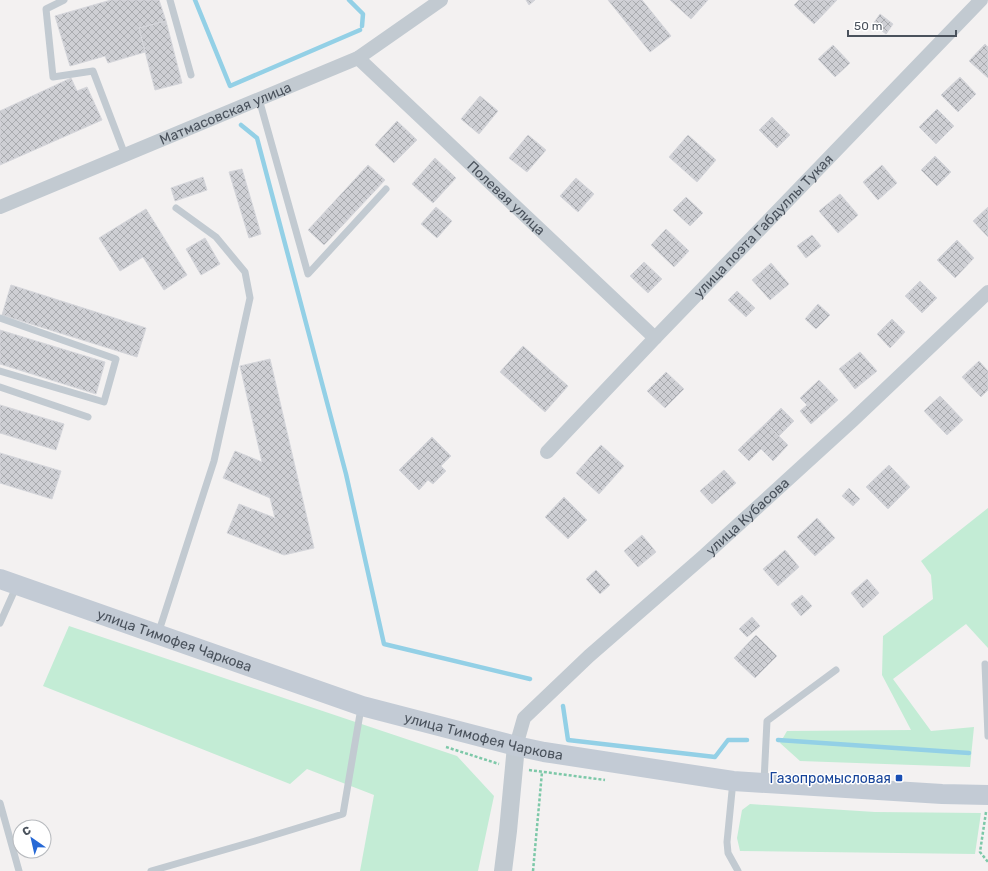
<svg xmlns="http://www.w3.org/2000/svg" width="988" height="871" viewBox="0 0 988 871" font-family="Rubik,sans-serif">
<defs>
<pattern id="building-cross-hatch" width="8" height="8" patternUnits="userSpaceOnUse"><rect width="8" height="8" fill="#cecfd4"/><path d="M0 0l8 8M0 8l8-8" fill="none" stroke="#a9abaf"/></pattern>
</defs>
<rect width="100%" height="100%" fill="#f3f1f1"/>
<!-- grass -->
<path fill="#c3ecd5" d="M988,508v140l-22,-24 -73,55 38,52 43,-4 -4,40 -170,-6 -20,-18 7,-12 124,-1 -29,-55 1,-39 50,-37 -2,-24 -10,-14z
M69,626l388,130 37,40 -16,75h-118l14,-76 -67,-26 -17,15 -247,-98z
M750,804l125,8 106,1 -6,41 -235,-3 -3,-13 5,-28z"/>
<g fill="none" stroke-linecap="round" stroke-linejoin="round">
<!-- stream -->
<path stroke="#93d0e6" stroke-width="4.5" d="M195,0l35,86 130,-56
M349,0l14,14 -1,12
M241,125l16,13 89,336 38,170 146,35
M563,706l5,34 147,17 13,-17h19
M778,740l191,13"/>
</g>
<!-- building -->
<path fill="url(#building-cross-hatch)" stroke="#d5d6db" d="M111,0h48l7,21 -27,7 6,24 -37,11 -3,-7 -35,10 -15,-50z
M526,0h9l-6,5z
M608,0h34l29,36 -21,16z
M670,0h38l-17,19z
M799,0h38l-23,24 -20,-19z
M880,14l13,10 -7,10 -13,-10z
M166,21l16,62 -27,7 -16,-62z
M985,44l3,3v31l-19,-17z
M833,45l17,18 -15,14 -17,-18z
M960,77l16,17 -18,18 -17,-17z
M71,78l6,13 10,-4 15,33 -102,45v-54z
M480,96l18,15 -19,23 -18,-15z
M937,109l17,17 -18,18 -17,-17z
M772,117l18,18 -13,13 -18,-18z
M397,121l20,19 -23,23 -19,-18z
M528,135l18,15 -19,22 -18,-14z
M688,135l28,25 -19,22 -28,-25z
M935,156l16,16 -14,14 -16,-16z
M435,158l21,20 -23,25 -21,-19z
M368,165l17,15 -61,65 -16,-15z
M882,165l15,18 -19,17 -15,-18z
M242,169l19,65 -12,4 -20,-66z
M203,177l4,13 -32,11 -4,-13z
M576,178l18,16 -16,18 -18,-16z
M840,194l18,21 -20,18 -19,-22z
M686,197l17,16 -13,13 -17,-16z
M436,207l16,14 -15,17 -16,-14z
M988,207v30l-15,-16z
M146,209l41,66 -23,15 -21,-33 -23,14 -21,-33z
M666,229l23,22 -15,16 -23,-22z
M812,235l9,11 -15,12 -9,-12z
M205,238l15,26 -19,11 -15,-26z
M957,240l17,18 -19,20 -18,-18z
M644,262l18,17 -14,14 -18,-17z
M771,263l18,21 -19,16 -18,-20z
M920,281l17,17 -15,15 -17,-17z
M11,285l135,43 -9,29 -135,-42z
M737,291l18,17 -9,9 -18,-17z
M818,304l12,11 -14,14 -11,-10z
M892,319l13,13 -15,16 -13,-14z
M0,330l105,32 -9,32 -96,-30z
M523,346l45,40 -23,26 -45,-40z
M860,352l17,19 -22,18 -16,-20z
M270,359l44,189 -30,7 -57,-22 12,-29 36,14 -5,-20 -47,-20 12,-27 27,11 -22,-96z
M979,361l9,10v19l-7,7 -19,-20z
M666,372l18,17 -19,19 -18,-17z
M819,380l19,20 -27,24 -11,-13 7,-6 -7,-7z
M940,396l23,24 -16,15 -23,-24z
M0,405l64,19 -8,26 -56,-17z
M781,408l13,13 -15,15 -13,-13z
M766,423l22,22 -15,16 -12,-12 -12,12 -11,-11z
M432,437l19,19 -10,10 5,5 -13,13 -5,-4 -9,10 -20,-20z
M601,445l23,21 -25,28 -23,-21z
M0,453l61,18 -9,28 -52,-16z
M889,465l21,22 -22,22 -22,-22z
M724,470l12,13 -24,21 -12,-13z
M849,488l11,11 -7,7 -11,-10z
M564,497l23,23 -19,19 -23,-22z
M817,518l18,20 -20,18 -18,-19z
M642,535l14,17 -18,15 -14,-16z
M785,550l14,17 -21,19 -15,-17z
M596,570l14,15 -10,9 -14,-15z
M867,579l12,14 -16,15 -12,-15z
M802,595l10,11 -11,10 -10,-12z
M752,617l8,9 -13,11 -8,-8z
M756,635l21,21 -22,22 -21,-20z"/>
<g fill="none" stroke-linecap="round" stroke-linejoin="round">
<!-- path -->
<path stroke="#7dc8a8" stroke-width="2.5" stroke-dasharray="3 2" stroke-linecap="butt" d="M446,747l53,17
M529,770l76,10
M986,812l-6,40 8,10
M533,871l9,-99"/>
<!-- service -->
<path stroke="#c2cad1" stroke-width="7" d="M64,0l-18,9 7,68 40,-6 32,84
M170,0l21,75
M259,99l49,175 78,-85
M0,318l116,41 -12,43 -104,-31
M0,387l88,30
M0,623l17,-38
M158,634l56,-173 36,-163 -5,-26 -29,-35 -40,-29
M985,664l3,72
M733,781l-6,61 1,11 10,18
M764,781l3,-60 69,-51
M0,803l19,68
M151,871l104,-30 88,-27 18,-106"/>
<!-- minor -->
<g stroke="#c2cad1" stroke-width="14">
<path id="s1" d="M358,58l297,280"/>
<path id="s2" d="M0,207l358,-149 83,-58"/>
<path id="s3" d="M547,452l108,-114 326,-338"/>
<path id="s4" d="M516,746l8,-28 65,-62 116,-101 148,-135 135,-128"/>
</g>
<!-- tertiary -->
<path stroke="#c2cad1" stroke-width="18" d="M503,871l5,-40 8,-85"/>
<!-- secondary -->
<path stroke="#c3cbd5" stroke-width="20" id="s5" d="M0,579l362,127 154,40 28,6 189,29 209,13 46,1"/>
</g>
<!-- markers -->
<rect fill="#1a4fb4" stroke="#fff" stroke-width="1.5" x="895" y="774" width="8" height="8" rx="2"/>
<g text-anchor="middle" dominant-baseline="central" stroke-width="3" stroke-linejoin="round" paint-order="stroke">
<!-- street labels -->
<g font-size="14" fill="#4a525c" stroke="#fff">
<text stroke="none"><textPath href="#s2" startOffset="244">Матмасовская улица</textPath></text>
<text stroke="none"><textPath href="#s1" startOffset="204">Полевая улица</textPath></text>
<text stroke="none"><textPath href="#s3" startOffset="313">улица поэта Габдуллы Тукая</textPath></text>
<text stroke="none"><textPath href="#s4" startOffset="330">улица Кубасова</textPath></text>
<text stroke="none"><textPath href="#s5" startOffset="185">улица Тимофея Чаркова</textPath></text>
<text stroke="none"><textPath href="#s5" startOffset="509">улица Тимофея Чаркова</textPath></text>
</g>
<!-- transit labels -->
<g font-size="14" fill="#164399" stroke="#fff" text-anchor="end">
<text x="891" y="778">Газопромысловая</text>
</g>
</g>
<!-- north arrow -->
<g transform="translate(32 839) rotate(326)"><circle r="19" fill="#ffffff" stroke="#b7babe"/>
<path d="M0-3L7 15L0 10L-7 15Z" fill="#2769d6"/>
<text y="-6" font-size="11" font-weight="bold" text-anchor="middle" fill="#4a525c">С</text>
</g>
<!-- scale -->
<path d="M848 30v6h108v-6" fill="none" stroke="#4a525c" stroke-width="2"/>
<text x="854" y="30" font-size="12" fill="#4a525c" stroke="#ffffff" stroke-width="3" paint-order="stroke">50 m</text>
</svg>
